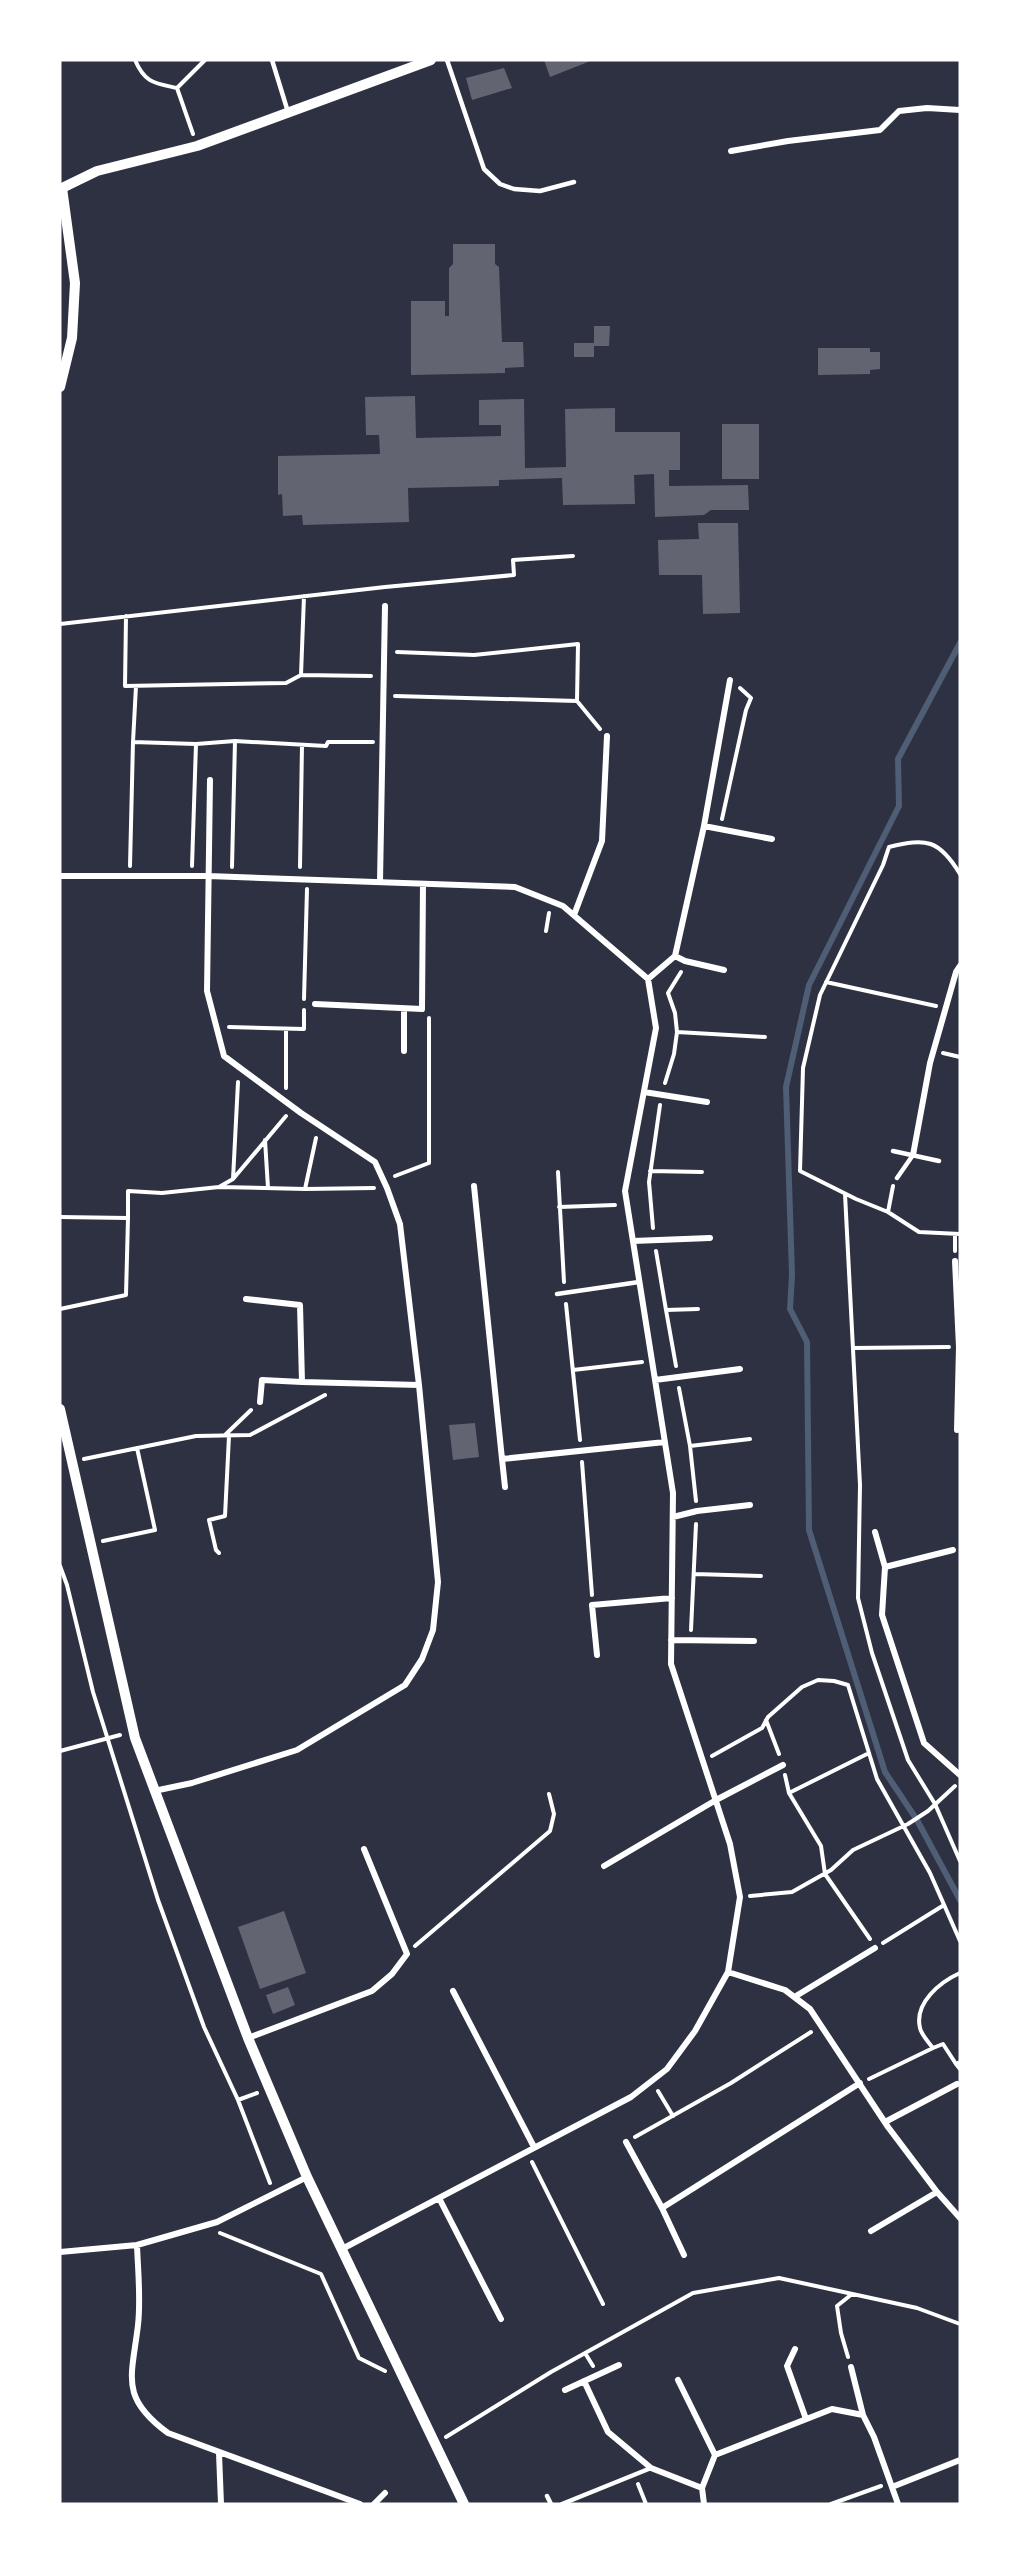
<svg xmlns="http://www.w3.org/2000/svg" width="1020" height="2564" viewBox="0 0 1020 2564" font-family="'DejaVu Sans',sans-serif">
<rect width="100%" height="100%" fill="#2d3142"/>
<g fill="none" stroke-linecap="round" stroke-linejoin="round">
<!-- stream -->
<path stroke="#4f5d75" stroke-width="6" d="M960,643l-62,116 1,47 -90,179 -23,102 6,188 -2,34 17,33 2,188 76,242 32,48 43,80"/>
</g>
<!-- building -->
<path fill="#626471" d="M544,60h49l-43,17z
M504,68l8,20 -40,12 -6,-22z
M453,244h42v20l4,3 3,75h21l1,25 -19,1v5l-94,2v-74h34v15h4v-48l4,-4z
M594,326h16l-1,20h-15v11h-20v-14h20z
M818,348h52v4h10v17l-10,1v4l-52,1z
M415,396l1,42 85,-2v-11h-22v-25l45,-1 1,69 41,-1 -1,-58 50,-1v24h65v38h-11v16l79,-1 1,25h-38l-7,5 -49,2 -1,-43 -20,1 1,29 -72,1 -1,-27 -63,2v6l-91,2 1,34 -106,3 -1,-10 -19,1 -1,-22 -4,1v-39l102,-2 -1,-19h-13l-1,-38z
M722,424h37v55h-37z
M698,523h40l2,90 -37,1 -1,-39h-43l-1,-35 41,-1z
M475,1423l4,34 -26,3 -4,-35z
M284,1911l22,62 -46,16 -22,-62z
M288,1987l7,18 -22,9 -7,-19z"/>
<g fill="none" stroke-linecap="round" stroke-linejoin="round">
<!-- path -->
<path stroke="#fff" stroke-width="4" d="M135,60c10,23 19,23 42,28
M177,88l16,46
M177,88l28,-28
M126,616l-1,70 161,-3 15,-8 70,1
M60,624l325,-37 129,-12 -1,-15 60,-4
M397,652l77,3 104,-11 -1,57 23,28
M301,675l3,-79
M395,696l182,5
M133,742l3,-56
M722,819l24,-109 5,-12 -11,-10
M130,866l3,-124 63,2 39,-3 91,5 2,-4h45
M192,866l4,-122
M232,867l3,-126
M300,867l2,-122
M546,931l3,-18
M826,982l110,24
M304,999l3,-110
M229,1027l75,2v-19
M677,1032l-2,-19 -7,-20 13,-21
M943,1053l17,4
M665,1083l9,-29 3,-22 88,5
M286,1088v-59
M286,1116l-53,63 -14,8 86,2 11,-51
M265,1140l3,48
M650,1171l52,1
M558,1172l6,110
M395,1176l34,-13v-145
M233,1179l5,-97
M893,1186l-5,26 31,20 41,2
M305,1189l69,-1
M845,1194l15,291 -2,113 14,55 36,107 27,44 25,57
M559,1207l56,-2
M888,1212l-32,-13 -56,-28 3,-103 17,-73 63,-130 6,-18c37,-9 50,-8 71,27
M60,1217l68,1v-27l34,2 57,-6
M653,1228l-4,-46 11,-77
M955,1235v16
M656,1251l10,59
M566,1304l14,136
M60,1309l66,-14 2,-77
M853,1348l96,-1
M676,1366l-10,-56 32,-1
M573,1370l69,-8
M679,1388l11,58
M225,1435l26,-25
M84,1459l112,-23 54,-1 75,-40
M582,1462l10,133
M696,1501l-6,-55 60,-7
M103,1541l52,-11 -18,-82
M219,1553l-3,-3 -7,-30 16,-4 4,-80
M60,1566l7,19 26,107 65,208 46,127 34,73 32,83
M695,1574l66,2
M691,1630l5,-106
M766,1720l13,34
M60,1751l60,-16
M712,1756l50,-28 6,-11 34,-30 16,-7 16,1 14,4 29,94 53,94 30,68
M785,1775l4,18 32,53 4,28 45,65
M789,1793l80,-40
M750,1896l42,-4 39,-22 22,-20 55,-26 20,-13 27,-25
M883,1943l61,-38
M415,1946l135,-115 4,-17 -5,-20
M933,2048l10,-4 13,20
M960,2062l-4,2 4,5
M869,2079l64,-31c-4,-5 -12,-14 -13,-20 -6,-25 20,-46 40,-55
M658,2091l15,25
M238,2100l19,-7
M635,2137l96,-54 80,-51
M532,2162l71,142
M220,2233l101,41 38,84 26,13
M585,2353l8,13
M848,2357l-7,-24 -4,-27 15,-12
M446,2437l105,-65 142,-79 86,-15 138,30 43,16
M638,2484l8,20
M831,2504l50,-18"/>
<!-- service -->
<path stroke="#fff" stroke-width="4.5" d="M272,60l16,52
M447,60l37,109 16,15 14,5 26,2 34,-9
M893,1151l46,10
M897,1178l16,-23
M557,1294l82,-12
M547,2496l4,8
M562,2504l89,-36"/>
<!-- minor -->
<path stroke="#fff" stroke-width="6" d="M731,151l57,-10 92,-11 19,-19 28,-3 33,2
M704,826l68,13
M60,876h148l307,11 48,19 85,73 8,49 -31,163 48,302 -2,171 59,180 10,53 -12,75 -33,59 -28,38 -36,28 -289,152
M380,882l5,-276
M574,915l28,-74 5,-105
M675,956l10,5 39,9
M648,979l27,-23 29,-130 26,-146
M315,1004l107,5 1,-125
M404,1051v-42
M644,1092l63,10
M913,1155l17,-92 26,-91 4,-6
M474,1186l28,273 163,-17
M633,1241l77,-3
M955,1261l4,86 -2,83
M246,1299l54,6 2,77 117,3
M655,1380l85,-11
M260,1402l2,-22 40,2
M502,1459l3,28
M673,1517l24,-6 53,-6
M875,1532l10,35
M953,1550l-68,17 -3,48 42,128 36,32
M671,1640l83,1
M597,1655l-5,-50 80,-7
M154,1791l38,-8 105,-33 108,-65 17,-26 11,-29 5,-48 -19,-197 -19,-161 -13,-36 -12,-26 -74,-49 -77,-57 -17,-65 3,-211
M604,1866l112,-66 67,-35
M728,1972l57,18 25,19 78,118 49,65 23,26
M453,1991l81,156
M796,1996l79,-48
M248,2038l124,-47 20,-17 15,-20 -43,-105
M885,2122l72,-38
M626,2142l36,66 22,47
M439,2198l62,121
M662,2208l198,-125
M871,2231l66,-39
M137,2245c1,27 4,54 1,80 -6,52 -19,72 30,108l192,71
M60,2252l77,-7 80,-23 90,-45
M795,2349l-8,17 19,53
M678,2380l37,75
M584,2381l24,51 43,36 51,20
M565,2390l54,-25
M863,2415l11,22 24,67
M219,2453l2,51
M892,2487l68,-27
M374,2504l11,-11
M704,2504l-2,-16 13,-33 117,-46 31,6 -12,-48"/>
<!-- tertiary -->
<path stroke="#fff" stroke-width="10" d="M60,189l37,-18 100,-25 234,-86
M60,387l12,-49 3,-55 -13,-95
M60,1409l75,329 113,300 59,139 157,327"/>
</g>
<!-- border -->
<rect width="1020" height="2564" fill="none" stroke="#ffffff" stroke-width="123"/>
</svg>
